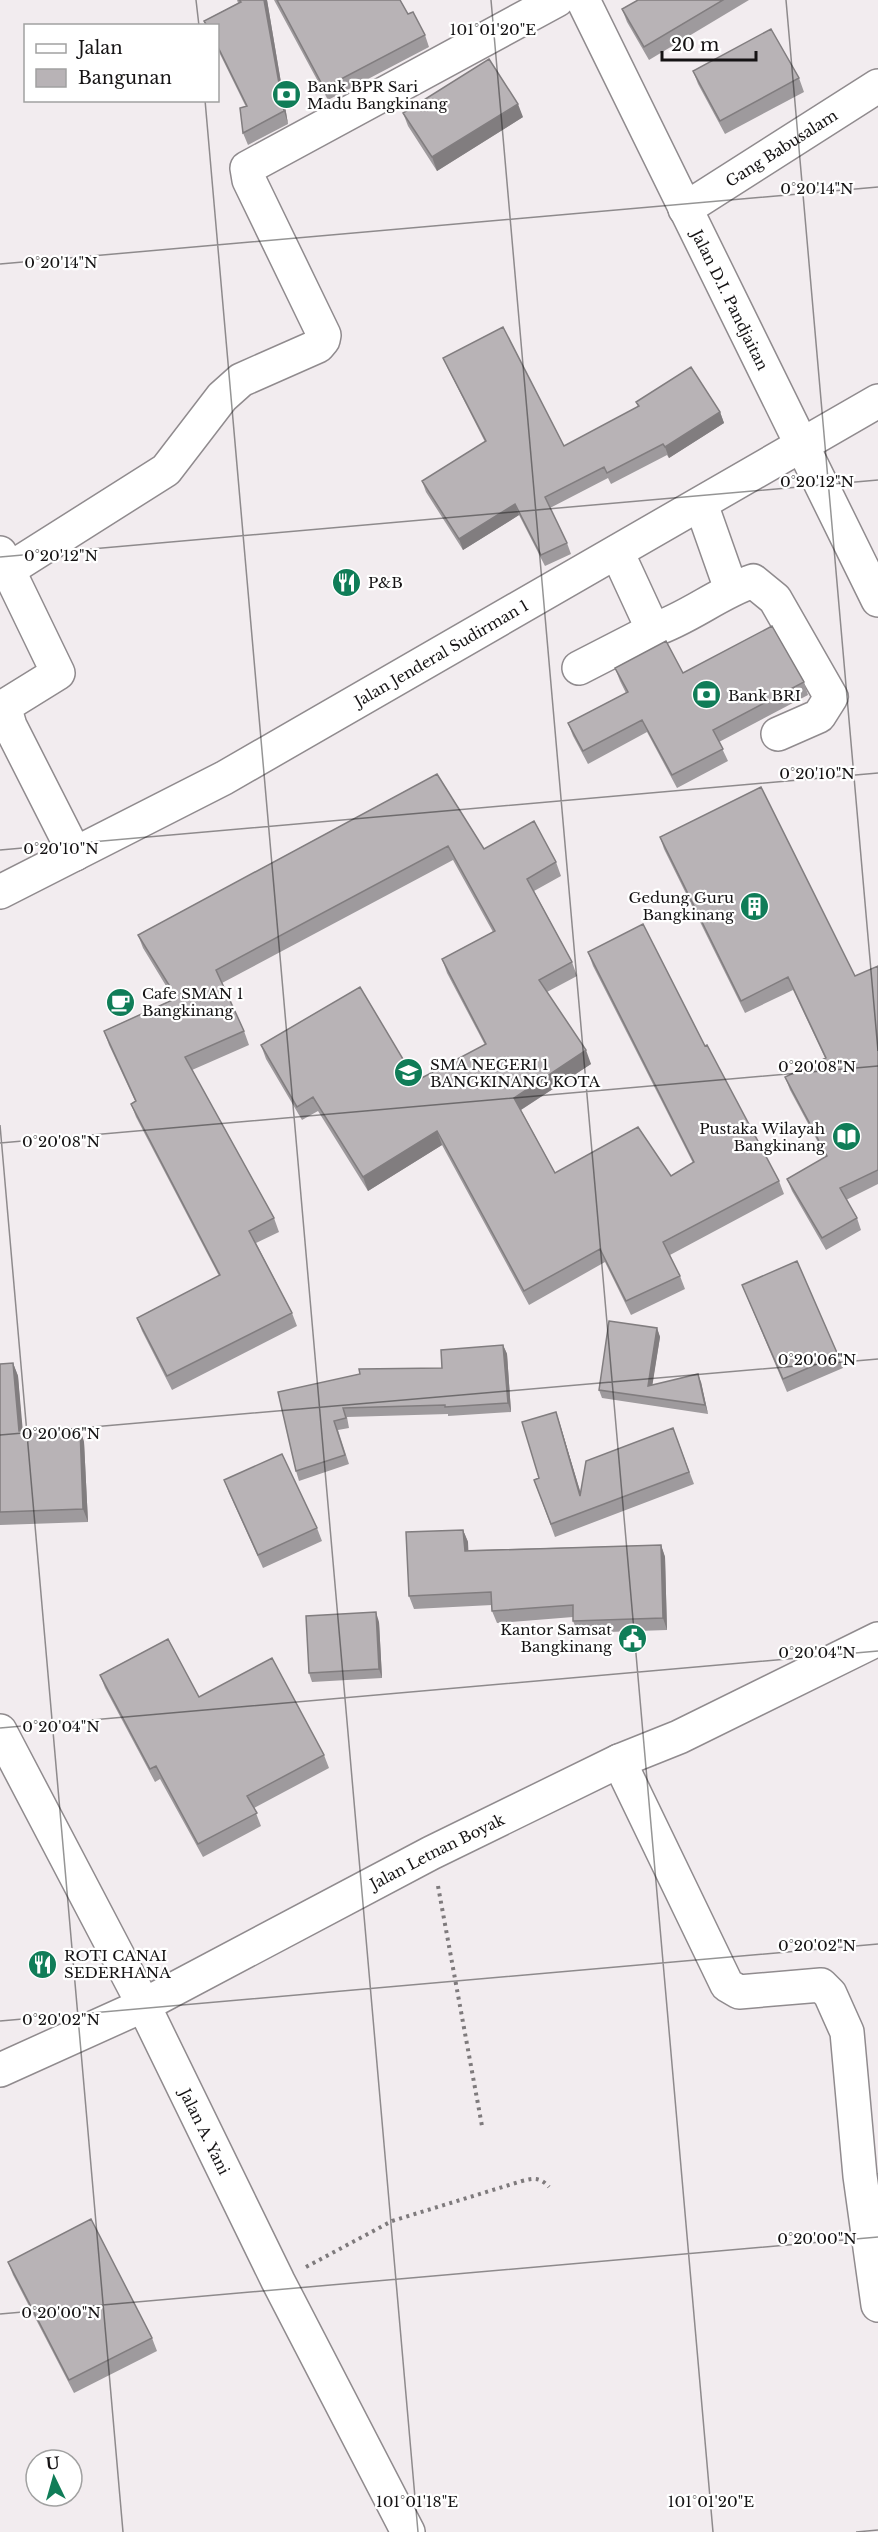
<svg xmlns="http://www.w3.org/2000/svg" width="878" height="2532" viewBox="0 0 878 2532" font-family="'Libre Baskerville',serif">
<rect width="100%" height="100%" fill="#f2ecef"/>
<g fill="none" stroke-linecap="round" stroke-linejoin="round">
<defs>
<g id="minor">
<path id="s1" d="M583,0l295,600"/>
<path id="s2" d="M685,209l193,-123"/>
<path d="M701,504l30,85"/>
<path d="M617,552l36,78c36,-12 65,-37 100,-49l22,18 56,98 -12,19 -41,18"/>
<path d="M0,553l58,120 -50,31 -3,5 5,17 65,128"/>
<path d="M8,570l158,-100 56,-73 19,-17 77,-34 5,-6 1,-5 -75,-155 -2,-12 310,-168"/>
<path d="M579,668l74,-38"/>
<path id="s3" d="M0,892l224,-114 654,-377"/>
<path id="s4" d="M0,1731l140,267 138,283 130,251"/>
<path d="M619,1761l108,224 12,7 82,-7 9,9 17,38 13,144 18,129"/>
<path id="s5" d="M0,2070l144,-65 287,-152 188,-92 60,-24 199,-98"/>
</g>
</defs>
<!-- minor casing -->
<use href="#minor" stroke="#908b8e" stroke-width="36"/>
<!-- path -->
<path stroke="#7e7a7c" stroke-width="4" stroke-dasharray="3 4.5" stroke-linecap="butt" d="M438,1886l44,240
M306,2267l86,-46 130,-40c12,-3 18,-4 27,6"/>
<!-- minor -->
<use href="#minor" stroke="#fff" stroke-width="33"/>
</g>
<!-- wall -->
<path fill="#9e9a9d" d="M237,0h30l21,124 -40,21 -5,-12 3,-26 -28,-57v-24h-12l-2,-5 34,-18z
M274,0h126l8,14 17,21 4,12 -101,53z
M638,0h111l-100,60 -22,-38 -5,-13z
M693,71l106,7 5,14 -79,42 -27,-50z
M403,113l120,4 -86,54 -29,-45z
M443,358l121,88 74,-39 -2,-5 84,10 4,11 -55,35 -2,-3 -56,29 -3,-6 -58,30 17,35 4,11 -26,12 -26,-51 -56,35 -37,-58 -4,-11 63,-39 -37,-73z
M615,668l189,14 4,13 -89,47 9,19 -51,27 -30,-56 -59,32 -15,-28 -5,-13 58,-30 -6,-12z
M437,774l47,75 72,13 5,14 -27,15 38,71 5,14 -30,16 44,72 -70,46 34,63 116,3 22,-13 -100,-197 -5,-14 117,94 74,135 5,13 -114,61 10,21 5,13 -54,26 -26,-53 -76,43 -87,-160 -74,46 -50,-80 -16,9 -36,-61 -5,-14 155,36 69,-36 -38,-72 -5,-14 51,-27 -40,-72 -231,123 22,48 5,14 -57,25 82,148 5,14 -23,11 36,70 5,13 -125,64 -30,-59 -5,-13 82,-42 -83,-159 -5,-13 4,-3 -26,-56 -5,-14 70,-32 -31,-51 -5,-13z
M660,837l195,139 23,-10v218l-32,16 11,18 4,12 -35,20 -34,-59 -5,-12 39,-22 -36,-67 -5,-13 40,-19 -32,-68 -48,23 -81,-164z
M742,1285l96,70 5,13 -56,24z
M657,1328l3,9 -8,48 49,-3 7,32 -106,-16 -3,-8z
M503,1345l4,9 4,58 -63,4v-2l-101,3 2,11 -11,2 11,34 -50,17 -3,-10 -18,-79 164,-24z
M13,1363l5,13 4,55 58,-2 4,13 4,80 -88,3v-161z
M556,1412l25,82 92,-66 21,56 -139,53 -21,-57 5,-2z
M224,1480l93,48 5,13 -59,27 -34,-75z
M463,1530l5,12v8l193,-5 4,12 2,73 -89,3 -5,-12v-4l-76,6 -5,-12v-6l-78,4 -5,-13z
M379,1622l3,56 -70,4 -3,-9z
M100,1675l99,22 125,58 5,13 -75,40 7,18 -58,31 -43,-78 -5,3 -50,-94z
M8,2262l144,76 5,13 -83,42 -61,-118z"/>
<!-- shaded-wall -->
<path fill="#817d7f" d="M264,0h3l21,124 -4,-13z
M518,104l5,13 -86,54 -5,-14z
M720,412l4,11 -55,35 -4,-11z
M515,504l4,11 -56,35 -4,-11z
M586,1050l5,14 -72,47 -5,-13z
M437,1131l5,14 -74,46 -5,-14z
M657,1328l3,9 -9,57 -3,-8z
M503,1345l4,9 4,58 -3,-9z
M13,1363l5,13 6,68 -5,-13z
M698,1374l3,8 7,32 -3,-9z
M556,1412l4,12 25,84 -5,-12z
M80,1429l4,13 4,80 -5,-13z
M463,1530l5,12 1,21 -4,-12z
M661,1545l4,12 2,73 -4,-12z
M376,1612l3,10 3,56 -3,-9z"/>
<!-- building -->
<path fill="#b8b3b6" stroke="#817d7f" stroke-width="1.5" d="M239,0h25l20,111 -41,22 -3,-25 7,-2 -29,-59v-21h-11l-3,-5 37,-19z
M277,0h123l8,14 5,-2 12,23 -101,53z
M638,0h85l-79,47 -22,-38z
M771,29l28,49 -79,43 -27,-50z
M489,59l29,45 -86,53 -29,-44z
M503,327l61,119 75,-40 -3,-4 55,-35 29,45 -55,35 -2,-3 -56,29 -3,-6 -59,30 22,46 -26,12 -26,-51 -56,35 -37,-58 64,-40 -43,-83z
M772,626l32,56 -91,48 10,19 -51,26 -30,-55 -59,31 -15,-28 60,-31 -13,-24 51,-27 17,32z
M437,774l47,75 50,-28 22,41 -29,17 45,83 -33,18 47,70 -72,48 41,75 83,-46 33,49 23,-14 -106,-210 55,-28 62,122 2,-1 72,136 -116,61 17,34 -54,25 -26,-52 -76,42 -87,-160 -74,46 -50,-80 -16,10 -36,-62 99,-58 56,94 70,-37 -44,-85 53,-28 -47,-85 -232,124 28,61 -59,26 89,161 -25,13 43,82 -125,63 -30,-58 83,-43 -89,-171 5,-3 -32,-70 73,-33 -39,-63z
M761,787l94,189 23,-10v204l-38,18 17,30 -35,20 -35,-59 40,-23 -42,-79 41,-19 -38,-81 -47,24 -81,-164z
M797,1261l41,94 -55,24 -41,-94z
M609,1321l48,7 -9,58 50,-12 7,31 -106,-15z
M503,1345l5,58 -63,4v-2l-102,3 3,10 -12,3 11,34 -49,16 -18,-79 82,-18 -1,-5 83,-1 -1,-18z
M13,1363l6,68 61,-2 3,80 -83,3v-148z
M556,1412l24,84 6,-35 87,-33 16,44 -138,52 -17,-44 5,-2 -17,-56z
M282,1454l35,74 -59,27 -34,-75z
M463,1530l2,21 196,-6 2,73 -90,3v-16l-81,6 -1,-19 -82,4 -3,-64z
M376,1612l3,57 -70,4 -3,-57z
M168,1639l31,58 73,-39 52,97 -77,41 10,17 -59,31 -42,-78 -6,3 -50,-94z
M91,2219l61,119 -83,42 -61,-118z"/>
<!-- ticks -->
<path fill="none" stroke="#151314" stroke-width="1.5" stroke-opacity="0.45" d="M196,0l3,26M491,0l222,2532M786,0l92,1051M205,100l213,2432M0,264l878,-77M0,557l878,-77M0,850l878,-77M0,1125l123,1407M0,1143l878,-77M0,1435l878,-76M0,1728l878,-77M0,2021l878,-77M0,2314l878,-77M856,2532l22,-2"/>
<!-- icons -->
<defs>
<symbol id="bank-disc" viewBox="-11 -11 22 22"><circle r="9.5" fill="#107d58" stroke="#fff"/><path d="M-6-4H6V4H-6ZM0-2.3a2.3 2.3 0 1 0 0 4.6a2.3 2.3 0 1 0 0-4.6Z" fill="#fff"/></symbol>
<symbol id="restaurant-disc" viewBox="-11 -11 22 22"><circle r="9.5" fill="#107d58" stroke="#fff"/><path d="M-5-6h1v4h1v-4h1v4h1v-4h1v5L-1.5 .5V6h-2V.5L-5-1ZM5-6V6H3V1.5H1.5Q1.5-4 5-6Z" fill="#fff"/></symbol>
<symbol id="building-disc" viewBox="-11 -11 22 22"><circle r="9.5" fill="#107d58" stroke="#fff"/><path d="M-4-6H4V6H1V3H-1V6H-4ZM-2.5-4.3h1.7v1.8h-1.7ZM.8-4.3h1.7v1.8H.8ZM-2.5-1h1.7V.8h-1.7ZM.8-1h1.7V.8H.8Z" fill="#fff"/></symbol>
<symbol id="cafe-disc" viewBox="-11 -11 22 22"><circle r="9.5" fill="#107d58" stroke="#fff"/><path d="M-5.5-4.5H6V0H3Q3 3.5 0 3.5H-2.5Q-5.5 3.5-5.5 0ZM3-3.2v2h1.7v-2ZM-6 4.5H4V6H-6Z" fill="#fff"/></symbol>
<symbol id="school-disc" viewBox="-11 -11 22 22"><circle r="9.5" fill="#107d58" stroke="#fff"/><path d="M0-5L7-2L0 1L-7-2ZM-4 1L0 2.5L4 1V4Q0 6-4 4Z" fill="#fff"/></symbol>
<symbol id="library-disc" viewBox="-11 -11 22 22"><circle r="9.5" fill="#107d58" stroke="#fff"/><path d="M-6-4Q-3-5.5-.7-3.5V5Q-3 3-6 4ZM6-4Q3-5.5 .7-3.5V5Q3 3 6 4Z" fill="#fff"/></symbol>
<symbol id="civic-disc" viewBox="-11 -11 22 22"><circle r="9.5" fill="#107d58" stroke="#fff"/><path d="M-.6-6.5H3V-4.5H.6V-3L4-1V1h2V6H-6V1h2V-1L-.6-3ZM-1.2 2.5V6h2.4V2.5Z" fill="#fff"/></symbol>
</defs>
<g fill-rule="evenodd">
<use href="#bank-disc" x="270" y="78" width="33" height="33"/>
<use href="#restaurant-disc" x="330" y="566" width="33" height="33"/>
<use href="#bank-disc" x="690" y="678" width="33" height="33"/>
<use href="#building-disc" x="738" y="890" width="33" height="33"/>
<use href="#cafe-disc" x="104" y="986" width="33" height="33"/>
<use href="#school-disc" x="392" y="1056" width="33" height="33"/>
<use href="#library-disc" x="830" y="1120" width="33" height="33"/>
<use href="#civic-disc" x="616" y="1622" width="33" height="33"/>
<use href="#restaurant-disc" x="26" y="1948" width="33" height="33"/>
</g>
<g text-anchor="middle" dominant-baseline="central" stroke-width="4.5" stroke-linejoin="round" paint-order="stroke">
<!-- poi labels -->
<g font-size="15" fill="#151314" stroke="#fff" text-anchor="start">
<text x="307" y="86">Bank BPR Sari<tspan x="307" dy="17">Madu Bangkinang</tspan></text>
<text x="368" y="582">P&amp;B</text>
<text x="728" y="695">Bank BRI</text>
<text x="734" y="897" text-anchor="end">Gedung Guru<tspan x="734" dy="17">Bangkinang</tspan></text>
<text x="142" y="993">Cafe SMAN 1<tspan x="142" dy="17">Bangkinang</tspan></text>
<text x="430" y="1064">SMA NEGERI 1<tspan x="430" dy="17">BANGKINANG KOTA</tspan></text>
<text x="825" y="1128" text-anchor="end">Pustaka Wilayah<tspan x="825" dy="17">Bangkinang</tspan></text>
<text x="612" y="1629" text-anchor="end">Kantor Samsat<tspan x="612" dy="17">Bangkinang</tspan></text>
<text x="64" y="1955">ROTI CANAI<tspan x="64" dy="17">SEDERHANA</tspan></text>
</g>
<!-- street labels -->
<g font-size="15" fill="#151314" stroke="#fff">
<text stroke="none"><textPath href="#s2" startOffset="114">Gang Babusalam</textPath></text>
<text stroke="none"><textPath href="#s1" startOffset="334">Jalan D.I. Pandjaitan</textPath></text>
<text stroke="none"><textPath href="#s3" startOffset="502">Jalan Jenderal Sudirman 1</textPath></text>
<text stroke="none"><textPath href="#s5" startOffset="489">Jalan Letnan Boyak</textPath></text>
<text stroke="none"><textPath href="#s4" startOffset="450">Jalan A. Yani</textPath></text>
</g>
</g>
<g font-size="15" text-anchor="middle" fill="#151314" stroke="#fff" stroke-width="4.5" stroke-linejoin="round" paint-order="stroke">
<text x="493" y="35">101°01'20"E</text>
<text x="817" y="194">0°20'14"N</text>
<text x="61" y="268">0°20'14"N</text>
<text x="817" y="487">0°20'12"N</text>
<text x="61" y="561">0°20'12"N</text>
<text x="817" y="779">0°20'10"N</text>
<text x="61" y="854">0°20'10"N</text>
<text x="817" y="1072">0°20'08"N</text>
<text x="61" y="1147">0°20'08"N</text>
<text x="817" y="1365">0°20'06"N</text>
<text x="61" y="1439">0°20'06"N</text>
<text x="817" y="1658">0°20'04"N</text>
<text x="61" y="1732">0°20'04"N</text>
<text x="817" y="1951">0°20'02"N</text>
<text x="61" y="2025">0°20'02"N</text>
<text x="817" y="2244">0°20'00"N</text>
<text x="61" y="2318">0°20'00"N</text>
<text x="417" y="2507">101°01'18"E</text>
<text x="711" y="2507">101°01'20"E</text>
</g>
<!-- legend -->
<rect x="24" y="24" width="195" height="78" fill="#ffffff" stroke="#a1a1a1" stroke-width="1.5"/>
<rect x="36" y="44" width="30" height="9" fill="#ffffff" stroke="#a1a1a1" stroke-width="1.5"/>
<text x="78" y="54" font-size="18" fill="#151314">Jalan</text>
<rect x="36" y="69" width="30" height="18" fill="#b8b3b6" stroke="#a1a1a1" stroke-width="1.5"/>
<text x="78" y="84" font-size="18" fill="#151314">Bangunan</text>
<!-- north arrow -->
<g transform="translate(54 2478) rotate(355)"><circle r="28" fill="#ffffff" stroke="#a1a1a1" stroke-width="1.5"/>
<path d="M0-4.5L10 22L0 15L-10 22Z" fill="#107d58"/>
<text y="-9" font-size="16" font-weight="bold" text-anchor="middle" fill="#151314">U</text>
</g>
<!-- scale -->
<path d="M662 51v9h94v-9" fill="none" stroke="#151314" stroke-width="3"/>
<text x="671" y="51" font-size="18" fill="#151314" stroke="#ffffff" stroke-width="4.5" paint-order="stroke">20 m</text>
</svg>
